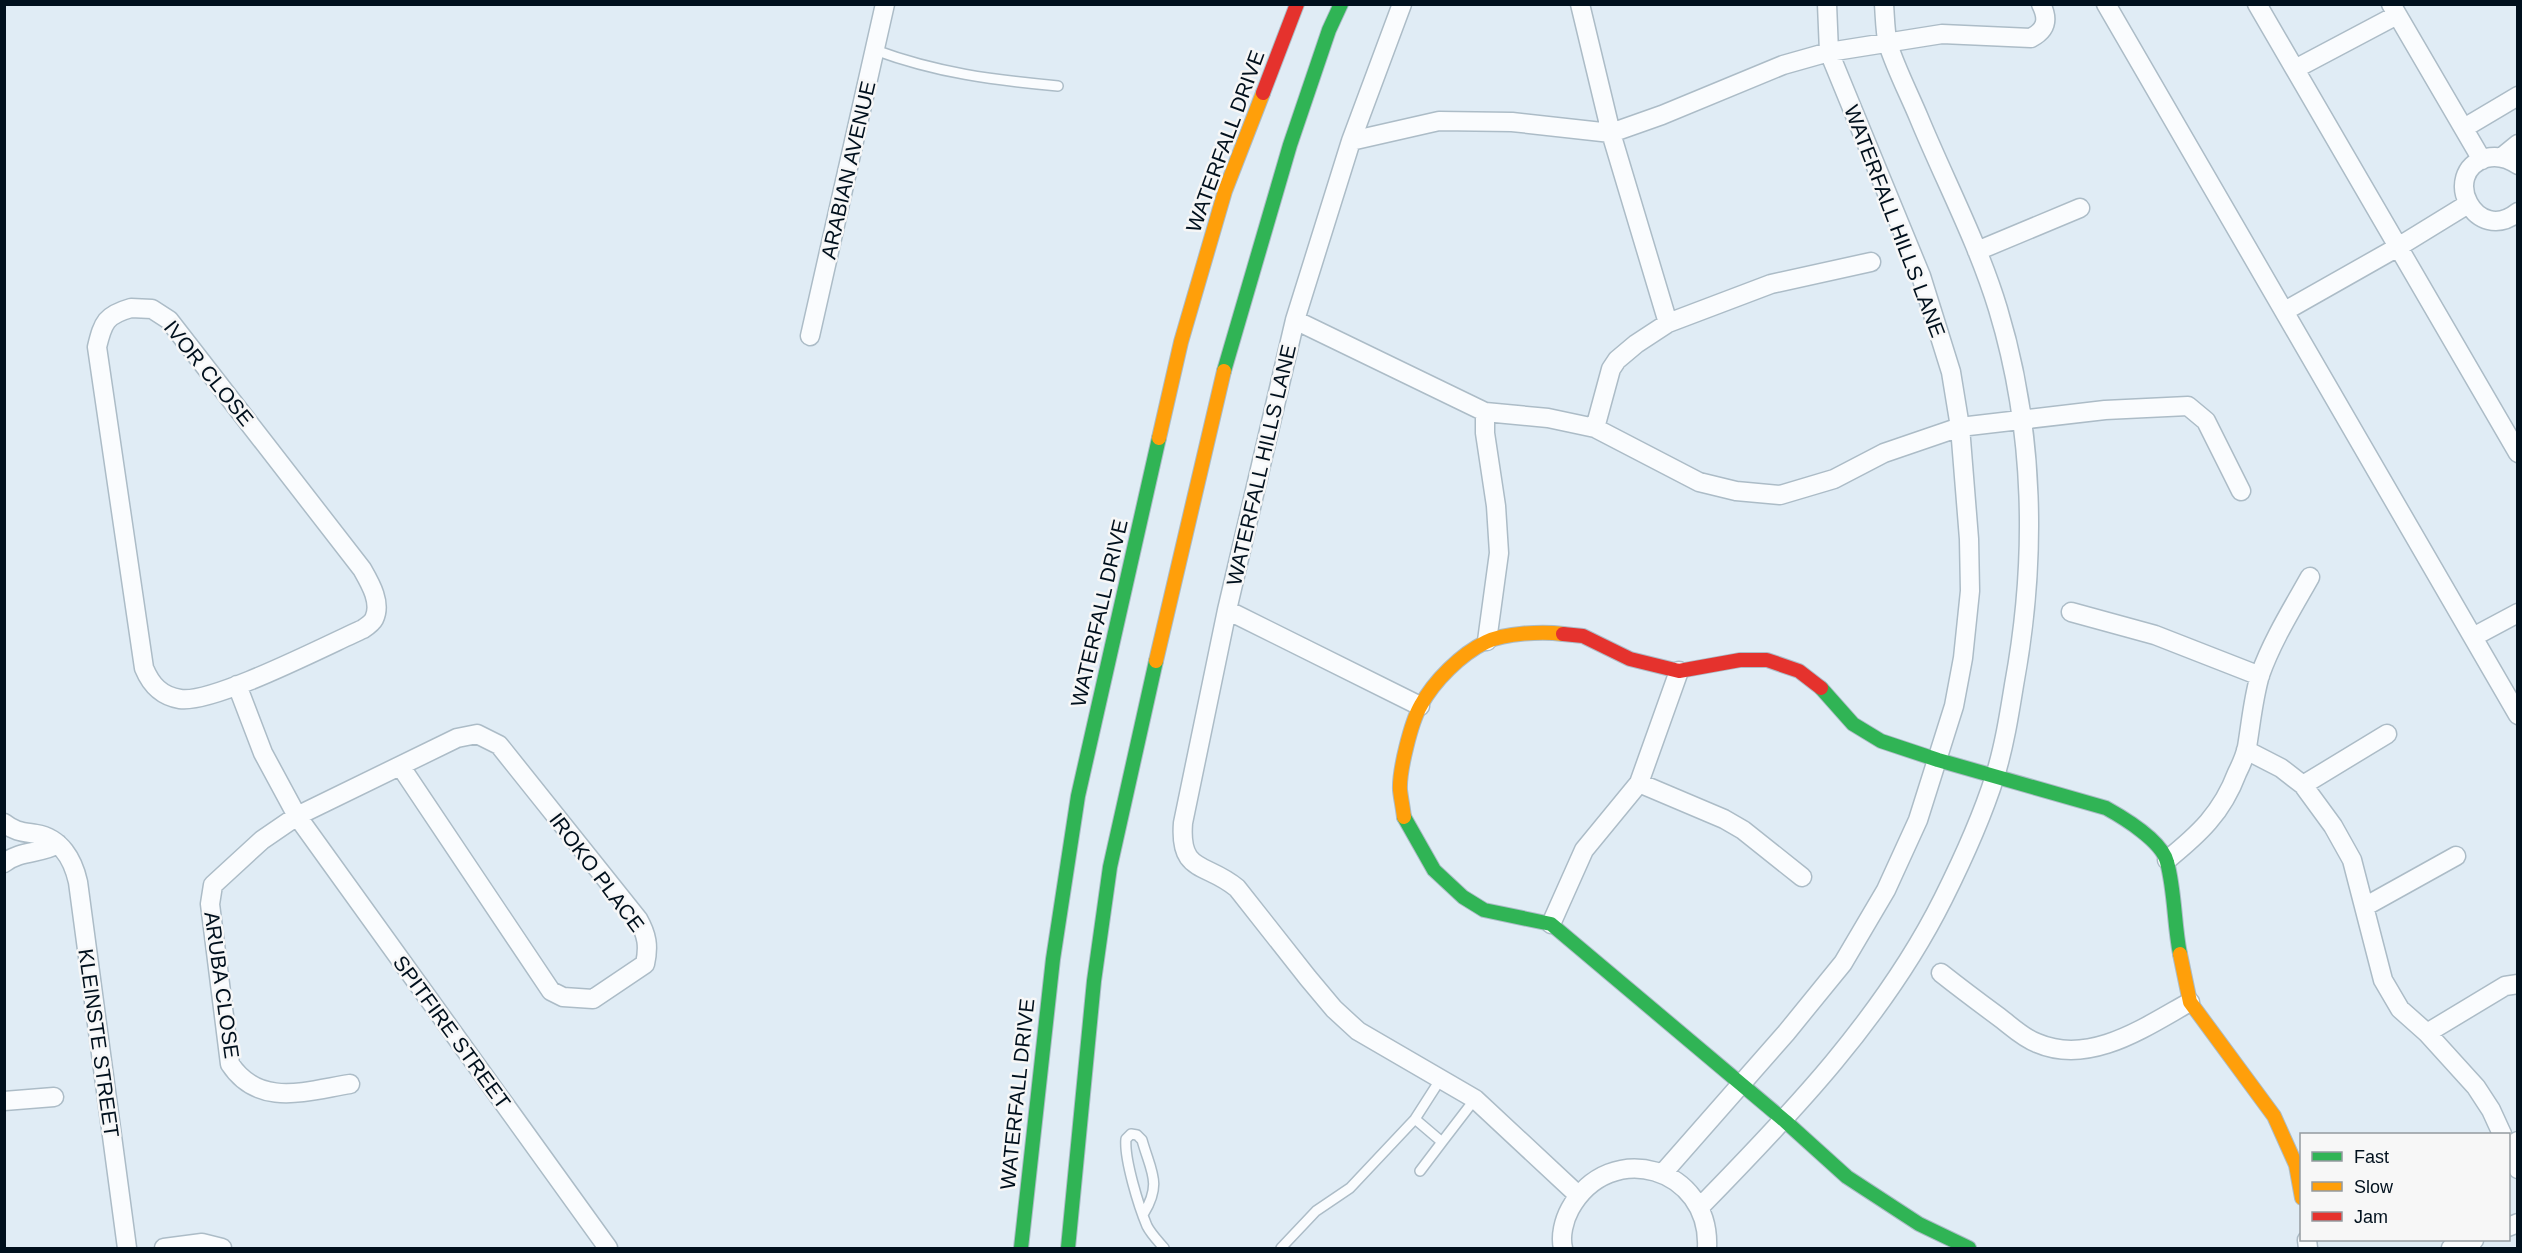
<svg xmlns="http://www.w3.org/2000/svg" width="2522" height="1253" viewBox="0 0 2522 1253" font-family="Arial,sans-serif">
<rect width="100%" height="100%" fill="#e0ecf5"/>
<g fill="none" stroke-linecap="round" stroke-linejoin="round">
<defs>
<path id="lane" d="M875,50c62,23 118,30 183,36
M1442,1142l33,-43
M1420,1171l22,-29 -27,-23 25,-39
M1144,1213c18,-30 7,-41 -2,-73l-5,-5 -6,-1 -5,5c-2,20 13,68 21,87 4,8 12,16 17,22
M1281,1248l35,-37 34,-23 65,-69"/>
<path id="street" d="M1402,4l-51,137 -56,179 -68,290 193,96
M1580,4l31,129 57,190
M2106,4l412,711
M2257,4l261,449
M2391,4l91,156
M2295,69l102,-54
M2464,128l54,-32
M1351,141l88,-20 73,1 99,11 51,-18 121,-50 46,-13 113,-18 89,4c15,-8 18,-18 10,-34
M2502,157l16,-13
M2518,165c-10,-7 -20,-10 -32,-7 -47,15 -10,88 32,54
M1977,251l103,-43
M131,308l21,1 17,11 193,249c8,14 20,34 12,50 -2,4 -8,8 -11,10 -36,16 -150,75 -183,70 -19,-3 -29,-14 -36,-31l-47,-321c6,-25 9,-32 34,-39z
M2285,311l113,-64 70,-43
M1295,320l190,92 63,6 47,10 16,-59 6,-9 19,-16 32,-21 103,-39 100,-22
M810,336l75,-332
M1485,412v21l11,73 3,47 -12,88
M1595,428l104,54 37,9 44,4 54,-16 50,-26 76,-26 145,-17 83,-4 18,15 35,70
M1227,610l-44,213c-4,51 23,39 54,65l71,90 26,31 24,22 117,68 103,96
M2071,612l84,23 105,41
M2473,637l45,-24
M237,685l26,68 34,63 311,432
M2246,750l35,18 22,17 30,41 19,34 31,120 17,29 27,24 49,54 15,23 11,24
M1639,783l85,36 19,11 59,47
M2303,785l84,-51
M4,823c11,9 20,9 32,11 25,4 37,26 42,48l49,366
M2167,860c32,-26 55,-47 70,-87 4,-8 8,-17 10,-26 4,-24 6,-48 13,-72 12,-34 32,-66 50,-98
M4,863c17,-13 37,-9 54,-19
M2366,906l90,-50
M1551,924l33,-74 55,-67 40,-112
M1941,973c19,15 39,30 58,44 12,9 24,21 38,26 53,23 108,-16 153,-41
M2427,1033l78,-47 13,-2
M350,1084c-44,7 -91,24 -120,-20l-20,-160 3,-19 49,-45 35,-24 160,-78 20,-4 22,11 139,174c9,16 11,27 7,45l-52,35 -30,-2 -12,-6 -150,-224
M4,1101l50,-4
M2518,1141l-10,6 10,22
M1663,1173l123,-140 57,-70 43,-73 32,-70 36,-114 9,-48 7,-67 -1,-52 -9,-112 -9,-55 -30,-96 -92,-224 -2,-48
M1700,1207c91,-93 184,-190 243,-308 19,-38 39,-82 52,-123 9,-29 14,-60 19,-91 23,-124 21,-254 -16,-376 -20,-66 -53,-128 -79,-191 -10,-24 -23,-49 -31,-74 -3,-12 -3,-27 -4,-40
M2508,1227l10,-4
M2307,1240l1,8
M164,1248l38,-5 20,5
M1563,1248c-3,-12 1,-28 7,-39 40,-72 141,-41 137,39
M2451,1248l23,-8"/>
<path id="fast" d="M1224,371l66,-226 39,-115 12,-26
M1821,688l32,36 28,17 57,19 168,48c18,10 56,33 61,54 8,30 7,62 13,92
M1404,817l30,53 29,27 21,13 67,14 234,197 62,56 72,47 50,24
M1021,1248l32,-289 25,-163 81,-358
M1068,1248l26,-267 16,-114 46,-206"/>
<path id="slow" d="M1159,438l22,-96 44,-151 38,-98
M1156,661l68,-290
M1404,817c-1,-9 -3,-18 -4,-27 -1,-19 11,-68 21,-85 13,-24 40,-51 65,-63 19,-9 57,-11 77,-8
M2180,954l10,48 84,114 22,49 6,33"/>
<path id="jam" d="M1263,93l34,-89
M1563,634l20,2 47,23 49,12 61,-11h27l32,11 22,17"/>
</defs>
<!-- lane casing -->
<use href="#lane" stroke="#acbcc7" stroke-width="12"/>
<!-- street casing -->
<use href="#street" stroke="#acbcc7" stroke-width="21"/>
<!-- fast casing -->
<use href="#fast" stroke="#acbcc7" stroke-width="16"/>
<!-- slow casing -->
<use href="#slow" stroke="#acbcc7" stroke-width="16"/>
<!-- jam casing -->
<use href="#jam" stroke="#acbcc7" stroke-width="16"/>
<!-- lane -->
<use href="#lane" stroke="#fafcfe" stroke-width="9"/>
<!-- street -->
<use href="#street" stroke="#fafcfe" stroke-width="18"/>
<!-- fast -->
<use href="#fast" stroke="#30b455" stroke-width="14"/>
<!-- slow -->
<use href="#slow" stroke="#ff9f0a" stroke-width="14"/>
<!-- jam -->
<use href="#jam" stroke="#e5322d" stroke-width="14"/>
</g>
<g text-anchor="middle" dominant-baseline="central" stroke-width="5" stroke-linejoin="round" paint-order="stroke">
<!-- street labels -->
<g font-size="21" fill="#00101d" stroke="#f7f7f7">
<text transform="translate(1225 141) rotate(-70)">WATERFALL DRIVE</text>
<text transform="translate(848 170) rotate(-77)">ARABIAN AVENUE</text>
<text transform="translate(1895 221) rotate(69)">WATERFALL HILLS LANE</text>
<text transform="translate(209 373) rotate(51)">IVOR CLOSE</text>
<text transform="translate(1261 465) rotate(-77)">WATERFALL HILLS LANE</text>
<text transform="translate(1099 613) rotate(-77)">WATERFALL DRIVE</text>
<text transform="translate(597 872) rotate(53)">IROKO PLACE</text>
<text transform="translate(222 985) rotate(82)">ARUBA CLOSE</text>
<text transform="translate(452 1032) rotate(54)">SPITFIRE STREET</text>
<text transform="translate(99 1043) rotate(82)">KLEINSTE STREET</text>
<text transform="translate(1017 1094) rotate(-84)">WATERFALL DRIVE</text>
</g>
</g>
<!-- border -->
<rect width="2522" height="1253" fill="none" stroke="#00101d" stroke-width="12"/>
<!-- legend -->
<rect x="2300" y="1133" width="210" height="108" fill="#f7f7f7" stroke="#949ba0" stroke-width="1.5"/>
<rect x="2312" y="1152" width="30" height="9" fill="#30b455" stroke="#949ba0" stroke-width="1.5"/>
<text x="2354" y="1163" font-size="18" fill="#00101d">Fast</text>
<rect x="2312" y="1182" width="30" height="9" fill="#ff9f0a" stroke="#949ba0" stroke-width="1.5"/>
<text x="2354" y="1193" font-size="18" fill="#00101d">Slow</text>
<rect x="2312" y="1212" width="30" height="9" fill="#e5322d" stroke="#949ba0" stroke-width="1.5"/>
<text x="2354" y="1223" font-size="18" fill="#00101d">Jam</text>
</svg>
